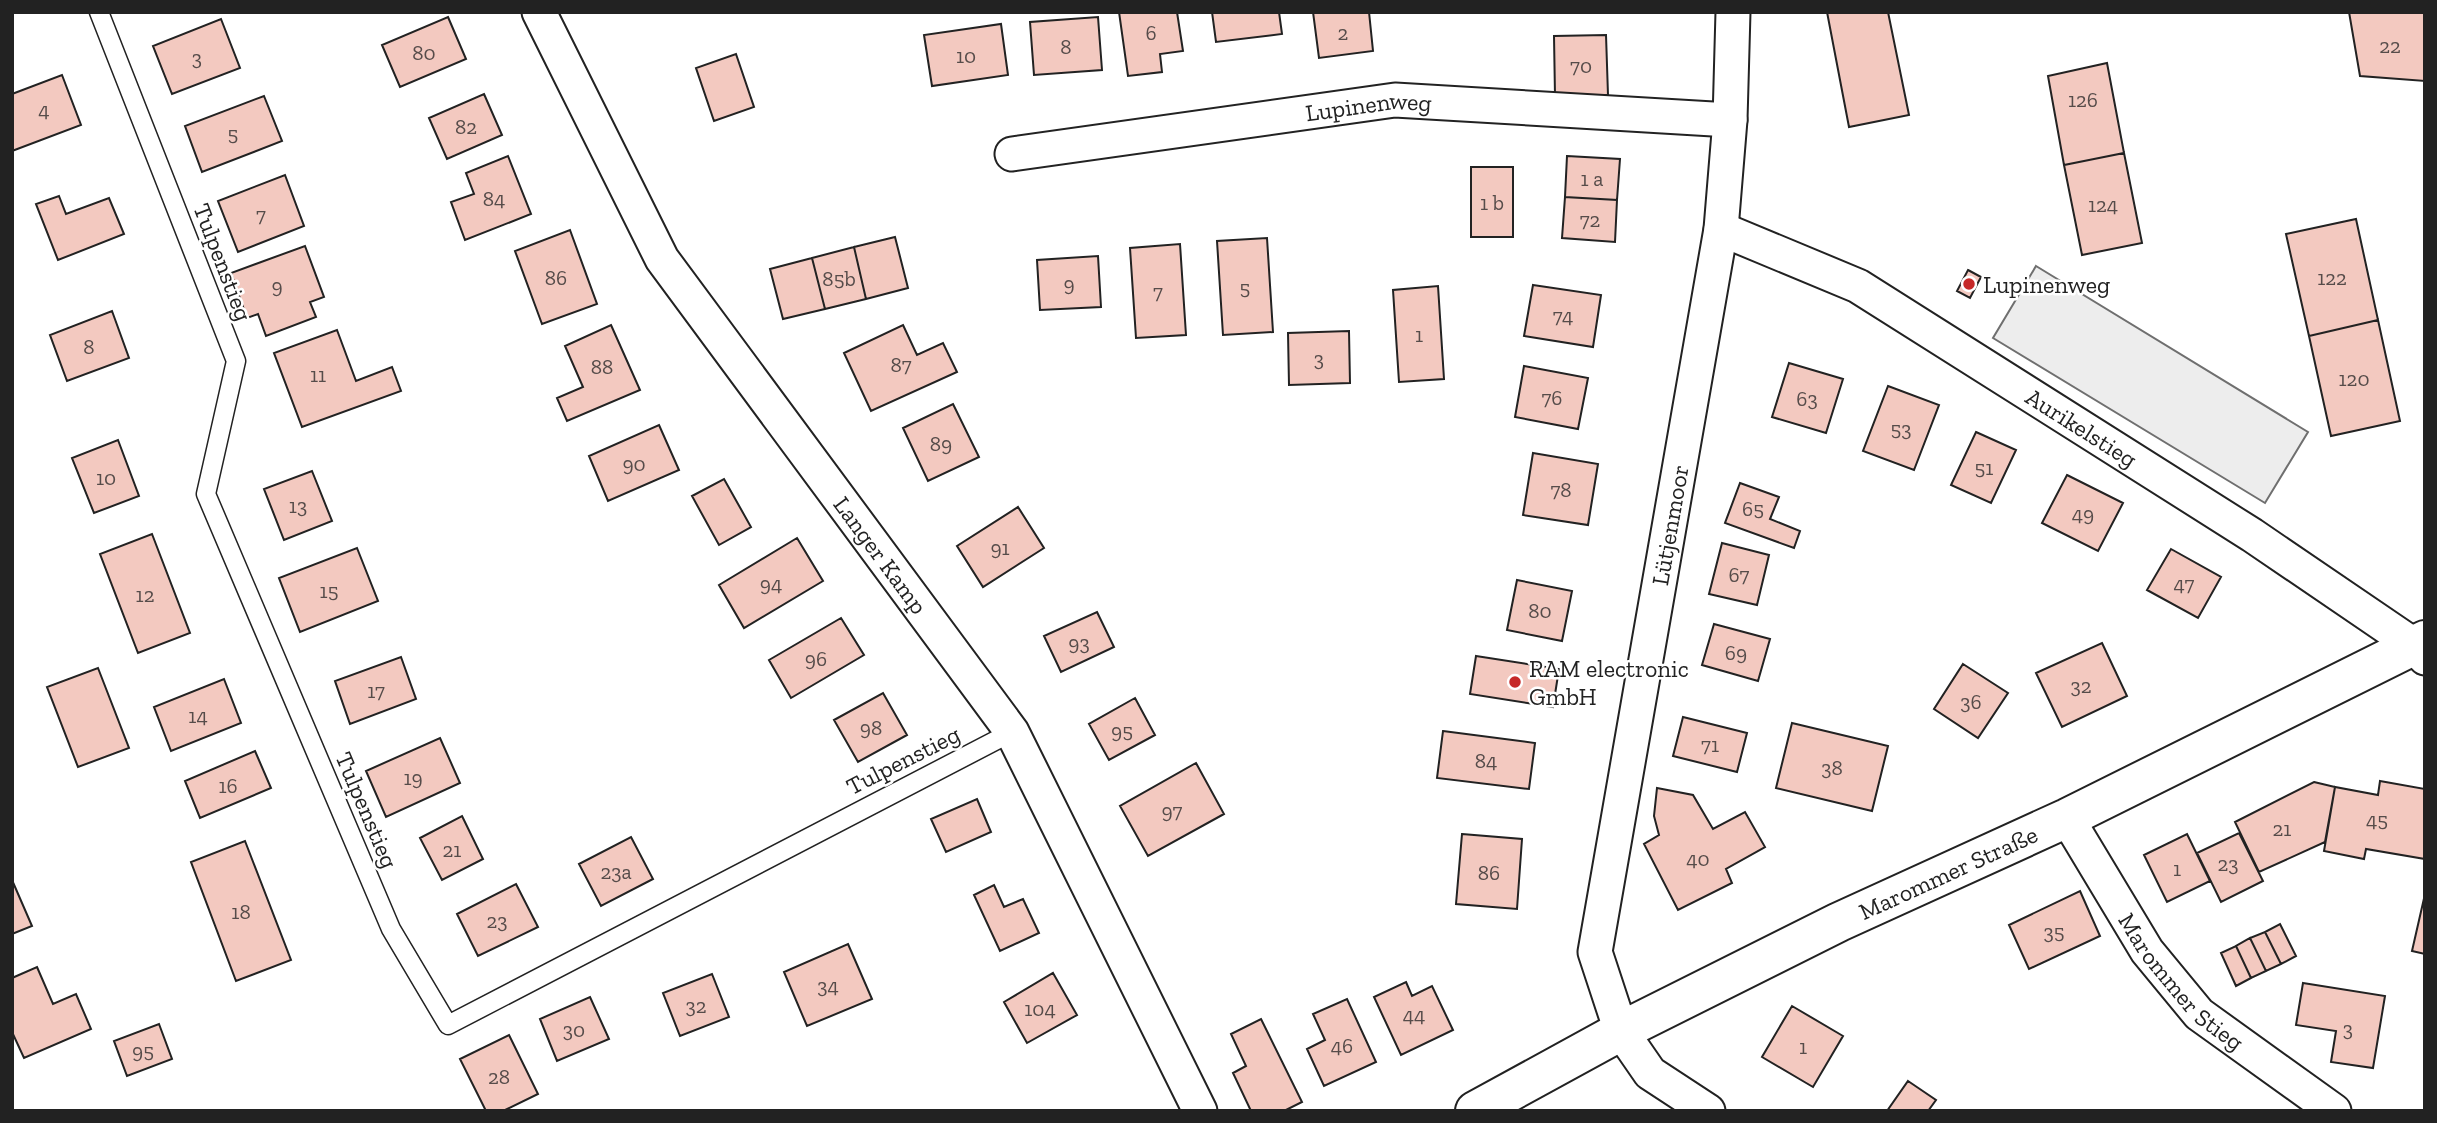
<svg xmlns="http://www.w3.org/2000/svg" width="2437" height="1123" viewBox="0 0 2437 1123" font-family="'Zilla Slab',serif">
<rect width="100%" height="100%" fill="#fff"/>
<!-- parking -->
<path fill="#ededed" stroke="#6f6f6f" stroke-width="2" d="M2036,266l272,166 -43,71 -272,-165z"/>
<!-- building -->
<path fill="#f3c9c0" stroke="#222" stroke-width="2" d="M1119,12h58l6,39 -23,3 2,18 -34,4z
M1212,12h67l3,22 -66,8z
M1313,12h56l4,39 -54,7z
M1827,12h61l21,103 -60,12z
M2349,12l76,1v68l-65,-5z
M448,17l18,42 -66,28 -18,-42z
M1098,17l4,53 -68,5 -4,-53z
M221,19l19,49 -68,26 -19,-48z
M1001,24l7,51 -76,11 -8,-51z
M1606,35l2,60 -53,1 -1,-60z
M736,54l18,53 -40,14 -18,-53z
M2107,63l17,90 -60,12 -16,-89z
M62,75l19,50 -69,26v-57z
M484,94l18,41 -55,24 -18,-41z
M264,96l18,45 -80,31 -17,-46z
M2124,153l18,90 -60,12 -18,-90z
M508,156l23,58 -66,26 -14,-38 23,-8 -8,-21z
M1567,156l53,3 -3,41 -52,-3z
M1471,167h42v70h-42z
M285,175l19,51 -66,26 -20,-51z
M59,196l7,18 43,-16 15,36 -66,26 -22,-56z
M1565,197l52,3 -2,42 -53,-4z
M2356,219l22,101 -69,16 -23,-102z
M570,230l27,74 -55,20 -27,-73z
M895,237l13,51 -42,11 -12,-52z
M1267,238l6,94 -50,3 -6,-94z
M1180,244l6,91 -50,3 -6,-90z
M305,246l19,51 -14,5 6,15 -50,19 -8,-22 -11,4 -16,-45z
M854,247l12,52 -41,10 -13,-51z
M1098,256l3,51 -61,3 -3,-50z
M812,258l13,51 -42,10 -13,-50z
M1968,270l13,7 -11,21 -13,-7z
M1533,285l68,10 -8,52 -69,-11z
M1438,286l6,93 -45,3 -6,-92z
M112,311l17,47 -62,23 -17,-46z
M2378,320l22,101 -69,15 -22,-100z
M611,325l29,65 -73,31 -10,-23 26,-11 -18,-41z
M903,325l14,30 26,-12 14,29 -86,39 -27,-58z
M337,330l19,51 36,-14 9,24 -99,36 -28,-74z
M1349,331l1,52 -61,2 -1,-52z
M1789,363l54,16 -17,54 -54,-16z
M1524,366l64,12 -10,51 -63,-12z
M1888,386l51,19 -25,65 -51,-19z
M953,404l26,53 -51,24 -25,-53z
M659,425l20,45 -71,31 -19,-45z
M1976,432l40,18 -25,53 -40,-18z
M118,440l21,56 -45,17 -22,-55z
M1533,453l65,11 -10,61 -65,-10z
M312,471l20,50 -48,19 -20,-51z
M2067,475l56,28 -25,48 -56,-28z
M724,479l27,48 -32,18 -27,-49z
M1740,483l39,14 -9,22 30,12 -6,17 -69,-25z
M1018,507l26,41 -61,39 -26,-41z
M152,534l38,99 -52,20 -38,-99z
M797,538l26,43 -79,47 -25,-43z
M1722,543l47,12 -12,50 -48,-11z
M357,548l21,53 -78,31 -21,-54z
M2171,549l50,28 -23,41 -51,-28z
M1517,580l55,11 -10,50 -55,-11z
M1097,612l17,35 -53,25 -17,-36z
M841,618l23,37 -73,43 -22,-38z
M1714,624l56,15 -12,42 -56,-16z
M2102,643l25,53 -65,31 -26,-54z
M1476,656l83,13 -6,38 -83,-13z
M401,657l15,42 -66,25 -15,-43z
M1963,664l45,29 -30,45 -44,-29z
M98,668l31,80 -51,19 -31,-80z
M224,679l17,44 -70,28 -17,-44z
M883,693l24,42 -49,27 -24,-42z
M1135,698l20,37 -46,25 -20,-36z
M1683,717l64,16 -10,39 -64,-16z
M1792,723l96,23 -16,65 -96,-23z
M1443,731l92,12 -6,46 -92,-11z
M440,738l20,45 -74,34 -20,-46z
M255,751l16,37 -71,30 -15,-37z
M1196,763l28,51 -76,42 -28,-50z
M2380,781l45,8v70l-59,-10 -2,10 -40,-8 11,-64 43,8z
M2314,782l21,5 -10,55 -66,30 -24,-50z
M1657,788l36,7 20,34 32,-17 20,35 -39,22 6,14 -54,27 -34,-66 15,-9 -5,-19z
M977,799l14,33 -45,20 -15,-33z
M462,816l21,43 -41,21 -22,-42z
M2239,833l24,48 -42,21 -24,-49z
M1462,834l60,5 -5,70 -61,-5z
M2187,834l23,47 -43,21 -23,-47z
M631,837l22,42 -52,27 -22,-42z
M245,841l46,119 -55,21 -45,-119z
M12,880l20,46 -20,8z
M516,884l22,43 -60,29 -21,-42z
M994,885l10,22 19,-8 16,34 -39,18 -26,-56z
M2080,891l20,45 -71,33 -20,-44z
M2425,894v60l-13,-3z
M2280,924l16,32 -15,8 -16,-32z
M2265,932l16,32 -15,7 -16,-33z
M2250,938l16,33 -15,7 -15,-32z
M848,944l24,55 -65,27 -23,-54z
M2236,946l15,32 -15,8 -15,-33z
M37,967l16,37 23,-10 15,35 -67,29 -12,-26v-54z
M1053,973l24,42 -50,28 -23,-41z
M712,974l17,43 -49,19 -17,-43z
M1406,982l6,14 20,-10 21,44 -52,25 -27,-58z
M2303,983l82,13 -12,72 -42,-6 5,-31 -40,-6z
M590,997l19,42 -52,22 -17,-42z
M1347,999l29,63 -52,24 -17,-37 18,-9 -12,-26z
M1792,1006l51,30 -30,51 -51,-30z
M1261,1019l41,83 -18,9h-33l-18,-38 13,-7 -15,-32z
M159,1024l13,35 -45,17 -13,-35z
M509,1035l29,59 -35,17h-17l-26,-52z
M1908,1081l28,19 -8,11h-41z"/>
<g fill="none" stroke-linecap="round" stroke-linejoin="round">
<defs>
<path id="service" d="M99,12l137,349 -30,133 185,435 57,96 564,-293"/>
<g id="minor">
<path id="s1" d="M539,12l123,247 350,473 188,379"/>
<path id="s2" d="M1012,154l383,-54 335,20"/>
<path id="s3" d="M1721,229l137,57 394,249 163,111 10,12"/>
<path id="s4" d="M2067,818l80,133 52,63 135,97"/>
<path id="s5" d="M1708,1111l-58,-38 -29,-42 -26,-79 126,-723 9,-109 3,-108"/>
</g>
<g id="tertiary">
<path id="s6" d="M1475,1111l146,-80 218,-109 228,-104 358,-178"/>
</g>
</defs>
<!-- service casing -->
<use href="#service" stroke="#222" stroke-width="21"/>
<!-- minor casing -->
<use href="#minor" stroke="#222" stroke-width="37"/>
<!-- tertiary casing -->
<use href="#tertiary" stroke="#222" stroke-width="42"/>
<!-- service -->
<use href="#service" stroke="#fff" stroke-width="18"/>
<!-- minor -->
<use href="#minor" stroke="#fff" stroke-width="33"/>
<!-- tertiary -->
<use href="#tertiary" stroke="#fff" stroke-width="38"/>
</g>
<!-- markers -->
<g fill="#c62828" stroke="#fff" stroke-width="2.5">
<circle cx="1969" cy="284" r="7"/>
<circle cx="1515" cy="682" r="7"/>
</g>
<g text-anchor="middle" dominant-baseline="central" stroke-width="5" stroke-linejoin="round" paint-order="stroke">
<!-- number labels -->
<g font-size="21" fill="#564c4a">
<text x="1151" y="32">6</text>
<text x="1343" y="32">2</text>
<text x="2390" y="45">22</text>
<text x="1066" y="46">8</text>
<text x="424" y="52">80</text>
<text x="966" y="55">10</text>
<text x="197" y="57">3</text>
<text x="1581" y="65">70</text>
<text x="2083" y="99">126</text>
<text x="44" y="109">4</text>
<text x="466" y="126">82</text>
<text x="233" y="133">5</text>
<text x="1592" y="178">1 a</text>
<text x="494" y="198">84</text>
<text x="1492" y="202">1 b</text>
<text x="2103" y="204">124</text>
<text x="261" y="214">7</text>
<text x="1590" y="219">72</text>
<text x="556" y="277">86</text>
<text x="2332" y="277">122</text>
<text x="839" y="278">85b</text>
<text x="1069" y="283">9</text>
<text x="277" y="285">9</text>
<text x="1245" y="287">5</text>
<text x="1158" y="291">7</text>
<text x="1563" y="315">74</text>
<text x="1419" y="334">1</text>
<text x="89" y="346">8</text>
<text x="1319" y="358">3</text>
<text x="901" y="364">87</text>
<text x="602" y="366">88</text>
<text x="318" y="374">11</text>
<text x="2354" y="378">120</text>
<text x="1552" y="397">76</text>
<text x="1807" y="398">63</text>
<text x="1901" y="428">53</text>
<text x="941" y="443">89</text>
<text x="634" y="463">90</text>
<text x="1984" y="467">51</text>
<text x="106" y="477">10</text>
<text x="1561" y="489">78</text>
<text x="298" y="505">13</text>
<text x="1753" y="508">65</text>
<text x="2083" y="513">49</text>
<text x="1000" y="547">91</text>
<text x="1739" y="574">67</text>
<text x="771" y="583">94</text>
<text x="2184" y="583">47</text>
<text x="329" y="590">15</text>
<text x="145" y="594">12</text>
<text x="1540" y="610">80</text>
<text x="1079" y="642">93</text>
<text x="1736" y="652">69</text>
<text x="816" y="658">96</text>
<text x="2081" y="685">32</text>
<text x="376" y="690">17</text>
<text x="1971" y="701">36</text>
<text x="198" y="715">14</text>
<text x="871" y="727">98</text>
<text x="1122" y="730">95</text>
<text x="1710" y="744">71</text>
<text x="1486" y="760">84</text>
<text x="1832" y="767">38</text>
<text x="413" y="777">19</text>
<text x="228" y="785">16</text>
<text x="1172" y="810">97</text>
<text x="2377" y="819">45</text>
<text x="2282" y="828">21</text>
<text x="452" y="849">21</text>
<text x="1698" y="858">40</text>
<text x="2228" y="863">23</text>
<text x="2177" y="868">1</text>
<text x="616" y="871">23a</text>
<text x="1489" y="872">86</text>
<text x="241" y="911">18</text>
<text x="497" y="920">23</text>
<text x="2054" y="931">35</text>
<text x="828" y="985">34</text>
<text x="696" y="1005">32</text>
<text x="1040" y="1008">104</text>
<text x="1414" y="1014">44</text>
<text x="2348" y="1028">3</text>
<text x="574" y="1029">30</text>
<text x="1342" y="1045">46</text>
<text x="1803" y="1046">1</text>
<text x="143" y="1050">95</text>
<text x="499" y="1076">28</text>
</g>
<!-- street labels -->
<g font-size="24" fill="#222" stroke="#fff">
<text stroke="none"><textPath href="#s2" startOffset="360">Lupinenweg</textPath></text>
<text transform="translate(223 262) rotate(69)">Tulpenstieg</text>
<text stroke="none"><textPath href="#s3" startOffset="413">Aurikelstieg</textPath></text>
<text stroke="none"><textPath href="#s5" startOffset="637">Lütjenmoor</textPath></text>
<text stroke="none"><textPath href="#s1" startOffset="644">Langer Kamp</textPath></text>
<text transform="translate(903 760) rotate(-27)">Tulpenstieg</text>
<text transform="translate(367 810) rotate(67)">Tulpenstieg</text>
<text stroke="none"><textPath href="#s6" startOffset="530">Marommer Straße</textPath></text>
<text stroke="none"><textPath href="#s4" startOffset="201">Marommer Stieg</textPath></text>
</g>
<!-- poi labels -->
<g font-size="24" fill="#222" stroke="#fff" text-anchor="start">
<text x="1983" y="284">Lupinenweg</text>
<text x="1529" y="668">RAM electronic<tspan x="1529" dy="28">GmbH</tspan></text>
</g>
</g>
<!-- border -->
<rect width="2437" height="1123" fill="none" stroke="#222222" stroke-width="28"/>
</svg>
